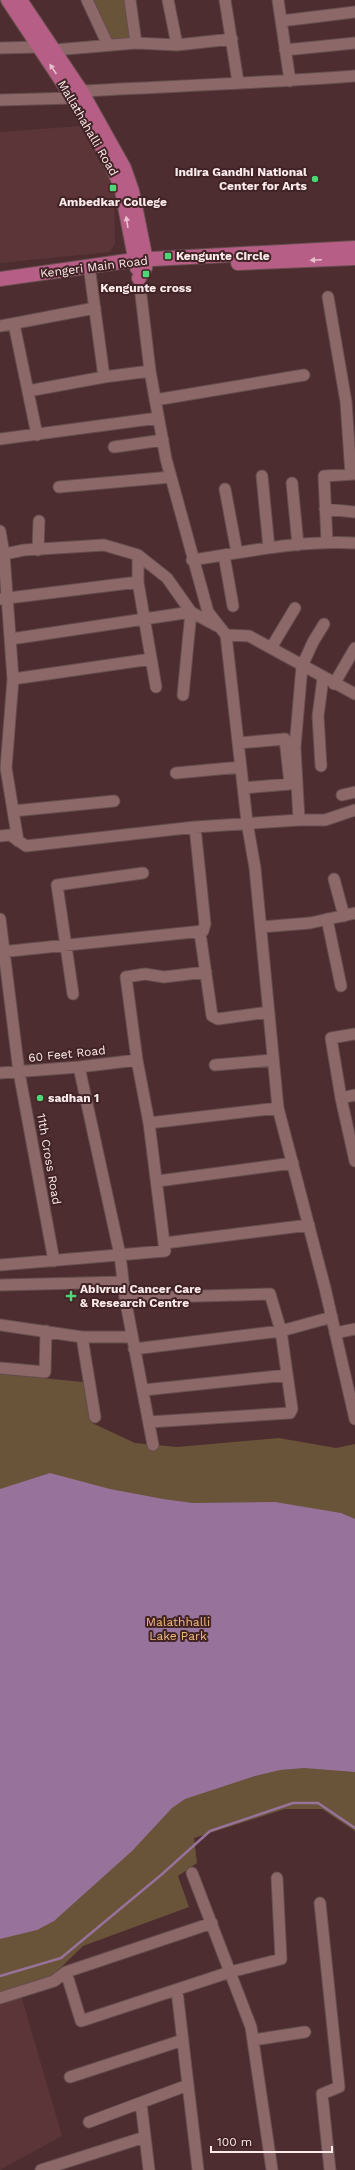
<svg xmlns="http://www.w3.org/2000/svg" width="355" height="2170" viewBox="0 0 355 2170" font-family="'Work Sans',sans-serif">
<rect width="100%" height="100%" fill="#4d2d2f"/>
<!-- built -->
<path fill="#5b3537" d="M80,126l34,62 1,55 -5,9 -110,11v-131z
M19,1988l43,148 -62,34v-177z"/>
<!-- green -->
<path fill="#695339" d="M90,0h37l7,46h-22z
M0,1374l83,8 9,41 43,20 42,4 102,-9 57,10 19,-4v387l-33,-22h-37l-91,29 3,25 -19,13 11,31 -106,39 -35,34 -48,13z"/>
<!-- water -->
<path fill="#97729a" d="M50,1473l60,16 53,10 30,4 82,-1 66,11 14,6v253l-51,-4 -24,2 -25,6 -70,23 -13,9 -40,43 -78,70 -17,9 -37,9v-450z"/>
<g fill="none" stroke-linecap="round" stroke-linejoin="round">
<!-- stream -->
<path stroke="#97729a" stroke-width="2.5" d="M0,1976l61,-18 100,-83 49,-44 83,-28h25l37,25"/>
<defs>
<path id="minor" d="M87,0l21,45
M130,0l6,43
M168,0l9,45
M225,0l13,82
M278,0l12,81
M281,21l74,-9
M0,48l39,-1
M54,50l82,-7 41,2 55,-6
M285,50l70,-7
M81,91c91,-5 183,-8 274,-15
M0,100l73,-2
M90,273l14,104
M139,278l11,93 16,88 42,153 18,23 21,187 8,46 23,240 47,180 30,131
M328,297l18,105 5,72
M14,324l23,111
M0,326l95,-18
M28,391l76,-14 46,-6
M155,400l149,-25
M0,439l158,-21
M114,447l49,-7
M262,476l7,72
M292,483l6,62
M59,487l112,-10
M225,489l12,64
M325,509l30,3
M0,531l4,23 9,125 -7,89 12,73
M327,542l-3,-66 31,-2
M38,550l1,-29
M0,555l24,-5 80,-5 34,10 29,23 24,34 26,14
M224,555l9,51
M192,560c54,-8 108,-20 163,-17
M138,582v-27
M0,599l138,-17 18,105
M226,635l23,1 106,58
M11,639l180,-27 -8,83
M271,648l24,-40
M13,679l138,-20
M334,684l21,-36
M238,743l47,-4 5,45 -47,4
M321,766l-3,-50 5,-38
M176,773l65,-6
M342,795l13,-3
M13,811l101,-10
M299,820l-4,-73 7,-81 11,-24 11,-18
M0,836l10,-1 16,11 169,-19 104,-7h26l30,-10
M334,879l10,37
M0,919l19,153 35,189
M327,919l14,67
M261,927l49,-4 45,-10
M200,933l12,83 6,3 51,-7
M0,952l203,-21 2,-7 -10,-97
M206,972l-42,5 -19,-3 -19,3 11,83 12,63 129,-15
M73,994l-16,-109 86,-12
M215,1065l58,-5
M79,1067l41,188 5,43 28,147
M0,1073l79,-6 58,-7
M355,1095l-14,3 14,63
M341,1098l-10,-60 24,-4
M158,1181l135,-18
M165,1243l144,-18
M0,1265l165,-14 -16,-128
M0,1285l123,-3
M125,1298l145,-4 11,37 11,78 -2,4 -141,9
M0,1325l82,12h50
M335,1333l20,-4
M82,1337l13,80
M134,1349l147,-18 51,-14
M0,1368l45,4 1,-41
M144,1390l143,-15
M192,1873l59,154 21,143
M320,1903l19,184 -17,7 8,76
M212,1923l-146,49 15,49 149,-49 51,-13 -4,-81
M177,1991l21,179
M0,1998l54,-17 12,-9
M253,2040l52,-8
M70,2077l113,-37
M141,2103l8,67
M89,2122l99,-37
M41,2170l104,-33"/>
<path id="major" d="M8,0l65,98 33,56 15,32 16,82
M20,0l61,91 43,77 8,23 14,69 -1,8 -6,10
M238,263l117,-5
M0,279l134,-19 221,-12"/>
</defs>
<!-- minor casing -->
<use href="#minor" stroke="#664d4e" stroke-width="13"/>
<!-- major casing -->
<use href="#major" stroke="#664d4e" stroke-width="16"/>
<!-- minor -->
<use href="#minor" stroke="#8c6869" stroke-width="11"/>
<!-- major -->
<use href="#major" stroke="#b65e85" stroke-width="14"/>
</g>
<!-- one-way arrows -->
<defs><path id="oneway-solid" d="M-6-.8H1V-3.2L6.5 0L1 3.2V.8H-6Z"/></defs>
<g fill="#e7c1cd">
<use href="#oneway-solid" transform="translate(53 69) rotate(-124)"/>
<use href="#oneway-solid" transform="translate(127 222) rotate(-99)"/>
<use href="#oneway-solid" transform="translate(316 260) rotate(177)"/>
</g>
<!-- markers -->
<g fill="#4dd676" stroke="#422325" stroke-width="1.5">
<circle cx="315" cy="179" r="4"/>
<rect x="109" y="184" width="8" height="8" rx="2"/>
<rect x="164" y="252" width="8" height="8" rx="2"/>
<rect x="142" y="270" width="8" height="8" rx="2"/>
<circle cx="40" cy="1098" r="4"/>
<path d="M69 1290h4v4h4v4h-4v4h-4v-4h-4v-4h4z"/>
</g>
<g text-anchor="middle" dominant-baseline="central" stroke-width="4" stroke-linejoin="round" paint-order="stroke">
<!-- street labels -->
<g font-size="12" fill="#fcebec" stroke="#422325">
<text transform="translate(88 128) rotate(60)">Mallathahalli Road</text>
<text transform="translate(94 267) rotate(-7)">Kengeri Main Road</text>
<text transform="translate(67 1054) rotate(-6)">60 Feet Road</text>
<text transform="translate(49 1159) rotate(80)">11th Cross Road</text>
</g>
<!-- poi labels -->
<g font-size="12" font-weight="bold" fill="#fcebec" stroke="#422325" text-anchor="start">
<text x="307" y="172" text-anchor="end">Indira Gandhi National<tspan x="307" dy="14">Center for Arts</tspan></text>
<text x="113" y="202" text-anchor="middle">Ambedkar College</text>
<text x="176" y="256">Kengunte Circle</text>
<text x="146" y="288" text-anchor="middle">Kengunte cross</text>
<text x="48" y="1098">sadhan 1</text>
<text x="80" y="1289">Abivrud Cancer Care<tspan x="80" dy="14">&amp; Research Centre</tspan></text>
</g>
<!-- park labels -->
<g font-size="12" fill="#f2bb7a" stroke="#422325">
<text x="178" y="1622">Malathhalli<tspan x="178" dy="14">Lake Park</tspan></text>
</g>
</g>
<!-- scale -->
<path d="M211 2146v6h121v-6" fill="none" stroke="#fcebec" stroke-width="2"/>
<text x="217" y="2146" font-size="12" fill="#fcebec" stroke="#422325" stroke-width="3" paint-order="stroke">100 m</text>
</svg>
